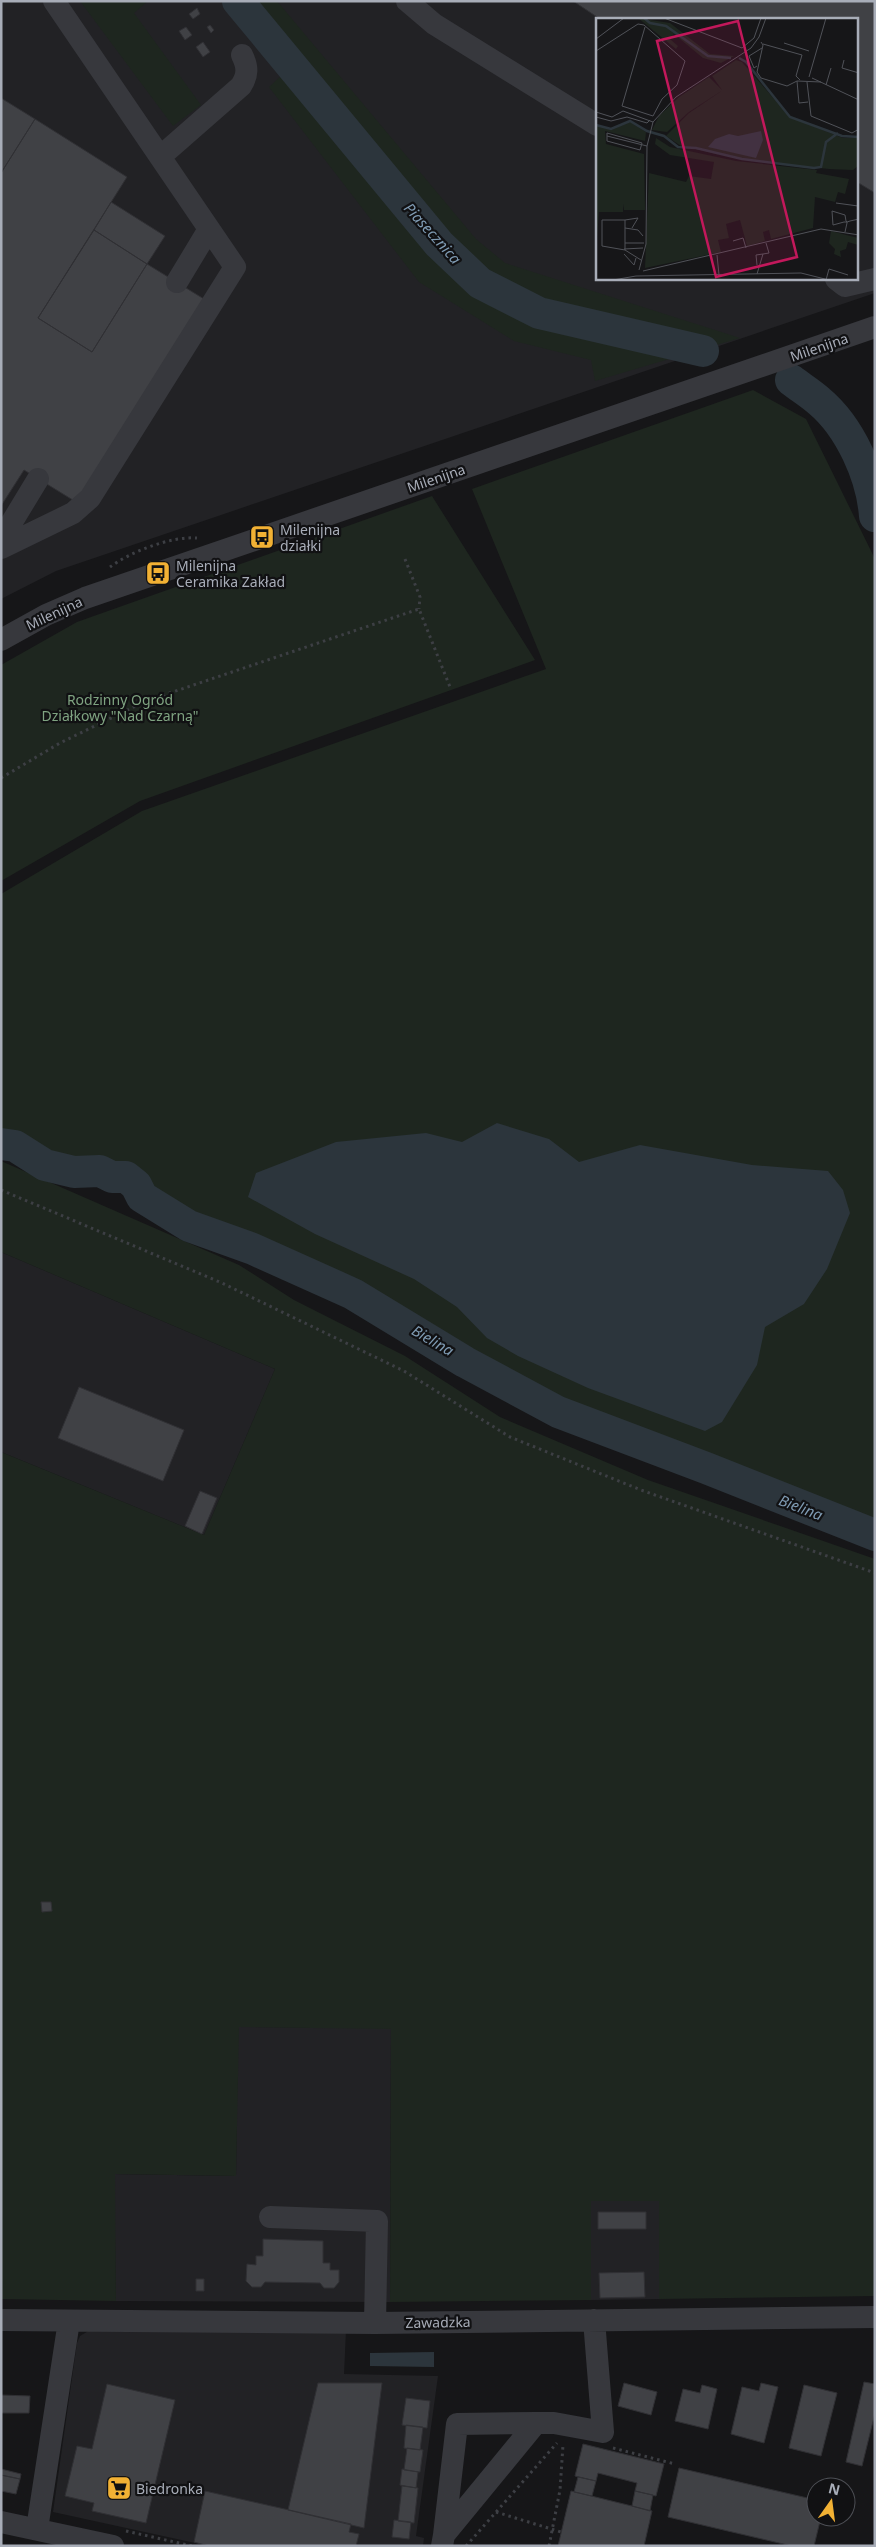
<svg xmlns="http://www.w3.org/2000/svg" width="876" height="2547" viewBox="0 0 876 2547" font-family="'Noto Sans',sans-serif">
<rect width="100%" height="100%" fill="#161618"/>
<!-- built -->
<path fill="#222225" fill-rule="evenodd" d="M1,1h874v292l-819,278 -55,28zM597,19h260v260h-260z
M1,1252l274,117 -71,166 -203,-83z
M238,2027l153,1 -1,274 -274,-1 -2,-127 122,2z
M590,2201h69v98l-68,1z
M90,2330l256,1 -2,43 94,2 -22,160 8,2 -1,8h-214l-156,-34 24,-169 3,-7z"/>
<!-- green -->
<path fill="#1e261f" d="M80,1h68l-14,12 67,92 -28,21z
M221,1h56l199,238 29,24 235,75 -145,43 -4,-21 -77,-19 -95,-59 -150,-195 12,-11z
M753,390l53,29 69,140v975l-315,-128 -205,-119 -354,-154v-239l141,-83 404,-142 -74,-180z
M432,496l103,164 -395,141 -139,80v-216l76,-43z
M1,1161l238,104 55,35 111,56 95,61 148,63 227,79v737l-216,3v-98h-68v99l-201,2 1,-273 -152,-2 -3,149 -121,-2 1,127 -115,-2v-847l203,83 71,-166 -274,-117z"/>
<!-- water -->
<path fill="#2c353c" d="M497,1123l52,16 30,23 61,-17 112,20 76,6 15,19 7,23 -23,56 -23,35 -39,23 -8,38 -35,57 -17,9 -117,-43 -70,-32 -31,-18 -30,-31 -43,-28 -99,-45 -67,-37 8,-24 80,-31 90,-9 36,9z
M434,2352v15l-64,-1v-13z"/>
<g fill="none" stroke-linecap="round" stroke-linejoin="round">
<!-- river -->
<path stroke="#2c353c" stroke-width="32" d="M238,1l201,243 41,39 59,30 164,38
M791,380c9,7 19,13 28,21 31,26 53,75 56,115
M1,1144l14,2 30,19 29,7 26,-1 12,6h14l10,8 6,12 47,29 64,23 100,45 112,68 93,50 148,56 169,67"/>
</g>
<!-- building -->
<path fill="#404145" stroke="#303034" d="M573,1h302v192l-18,-11v-163h-257z
M197,8l3,6 -7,5 -4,-5z
M210,25l4,5 -3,3 -4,-6z
M186,27l6,8 -7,5 -6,-9z
M203,42l7,10 -7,5 -7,-10z
M1,98l34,21 -34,54z
M35,119l92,58 -89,141 54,34 55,-88 57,35 -128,203 -52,-32 -23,36v-333z
M111,202l54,34 -18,28 -53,-34z
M94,230l53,34 -55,88 -54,-34z
M79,1387l105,43 -21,51 -105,-43z
M200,1491l17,7 -15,36 -17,-8z
M41,1902h10l1,9 -10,1z
M598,2212h48v17h-48z
M263,2239l60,2v22h7v7h9v12l-5,6h-10l-4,-5 -55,-1 -4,5h-9l-6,-6 1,-17 9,1v-9h7z
M644,2272l1,25 -45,1 -1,-25z
M196,2279h8v12h-8z
M864,2382l11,2v29l-13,53 -16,-4z
M318,2383h64l-18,145 -76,-18z
M624,2383l33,9 -6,23 -33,-9z
M761,2383l17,4 -14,56 -33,-9 11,-47 17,4z
M107,2384l68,16 -29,123 -54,-12 2,-8 -29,-7 12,-50 15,3z
M702,2385l15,4 -9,40 -33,-8 8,-32 17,4z
M804,2385l33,8 -16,63 -32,-8z
M1,2395l29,1 -1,17h-28z
M406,2398l24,3 -3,27 -25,-3z
M406,2425l17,2 -3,23 -16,-2z
M583,2444l81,20 -8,32 -21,-5 2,-8 -39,-10 -2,8 -21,-5z
M407,2448l16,2 -3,22 -16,-2z
M679,2468l137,32v17h5l-7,29h-22l-124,-29z
M1,2469l20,5 -1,5 -19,-4z
M402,2469l16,3 -2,16 -16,-3z
M1,2475l19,4 -4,15 -15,-3z
M578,2477l18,4 -4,15 -18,-4z
M402,2486l16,2 -4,35 -16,-2z
M205,2491l146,33 -2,8 10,2 -3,12h-147l-15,-4z
M571,2491l81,20 -8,35h-86z
M635,2491l18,4 -3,16 -18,-5z
M394,2520l17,2 -2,17 -17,-2z"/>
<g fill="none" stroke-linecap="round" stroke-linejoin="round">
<!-- path -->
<path stroke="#3d3f44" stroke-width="3" stroke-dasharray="2.5 4" stroke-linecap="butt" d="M405,559l15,38 -1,12
M110,567c20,-15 61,-31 87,-29
M1,778l59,-35 86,-42 273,-92 31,78
M1,1190l221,93 182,88 106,66 131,53 234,83
M613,2448l62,16
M496,2512l65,20
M126,2531l66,15
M466,2546l91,-103
M549,2546l11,-56 3,-45"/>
<!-- minor -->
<path stroke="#37383d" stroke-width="22" d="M407,1l27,23 163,101
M160,157l81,-71c7,-11 7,-19 1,-31
M836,279l9,7 30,-7
M177,282l32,-53
M1,540l37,-61
M1,548l72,-35 17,-15 145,-231 -181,-266
M1,640l45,-25 39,-17 790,-271
M270,2217l107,4 -2,102
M1,2320l374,3 500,-6
M1,2522l112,24
M37,2529l32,-208
M444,2535l13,-111 79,-1
M442,2546l2,-11 92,-112h18l49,9 -9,-112"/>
</g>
<!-- icons -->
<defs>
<symbol id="bus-square" viewBox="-11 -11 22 22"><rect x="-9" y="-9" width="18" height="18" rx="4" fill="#f2b134" stroke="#111113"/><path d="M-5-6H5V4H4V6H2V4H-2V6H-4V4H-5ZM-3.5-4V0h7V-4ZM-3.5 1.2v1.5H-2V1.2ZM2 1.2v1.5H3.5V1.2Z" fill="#111"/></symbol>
<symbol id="supermarket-square" viewBox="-11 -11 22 22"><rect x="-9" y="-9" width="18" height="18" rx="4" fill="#f2b134" stroke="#111113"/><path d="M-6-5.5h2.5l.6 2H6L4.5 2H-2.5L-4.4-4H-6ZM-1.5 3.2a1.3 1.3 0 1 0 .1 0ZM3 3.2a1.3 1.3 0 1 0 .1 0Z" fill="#111"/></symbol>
</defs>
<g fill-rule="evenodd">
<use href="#bus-square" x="248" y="523" width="28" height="28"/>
<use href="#bus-square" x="144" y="559" width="28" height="28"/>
<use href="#supermarket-square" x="105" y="2474" width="28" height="28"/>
</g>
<g text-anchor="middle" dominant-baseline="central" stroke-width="4.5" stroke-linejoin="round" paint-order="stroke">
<!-- street labels -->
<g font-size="14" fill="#a8adb8" stroke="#111113">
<text transform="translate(819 347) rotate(-19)">Milenijna</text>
<text transform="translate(436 478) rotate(-19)">Milenijna</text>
<text transform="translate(54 613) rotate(-25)">Milenijna</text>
<text transform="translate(438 2322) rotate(-1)">Zawadzka</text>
</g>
<!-- poi labels -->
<g font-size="14" fill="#a8adb8" stroke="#111113" text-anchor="start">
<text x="280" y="529">Milenijna<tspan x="280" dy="16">działki</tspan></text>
<text x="176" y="565">Milenijna<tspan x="176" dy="16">Ceramika Zakład</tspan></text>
<text x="136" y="2488">Biedronka</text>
</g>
<!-- park labels -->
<g font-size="14" fill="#7fa381" stroke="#111113">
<text x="120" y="699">Rodzinny Ogród<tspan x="120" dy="16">Działkowy "Nad Czarną"</tspan></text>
</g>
<!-- water labels -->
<g font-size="15" font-style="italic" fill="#7f9bb3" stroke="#111113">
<text transform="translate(433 233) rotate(48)">Piasecznica</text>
<text transform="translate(433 1340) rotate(30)">Bielina</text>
<text transform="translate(801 1507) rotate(21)">Bielina</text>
</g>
</g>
<!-- overview -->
<g transform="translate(596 18)">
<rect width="262" height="262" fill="#161618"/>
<path d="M42,0l32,5 40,31 24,2 -13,7 -18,-5 -29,-24 -4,5 8,7 -2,3zM140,42l6,2 48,55 53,21h15v28l-5,4 -24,-1 -87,-10 -61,-13 -15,-10 23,-23 34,-23 -34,22 -22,20 -15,-2 7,-14 20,-19 30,-20 13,13 -10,-14zM34,104l16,10 -1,9 -40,-10 1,13 38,10 1,56h-21l-1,-6v8h-24l-3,38v-125l15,5zM60,120l14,9 66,14 81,9 -1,3 33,6 -4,15 -7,-2 -3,10 -20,-5 -2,31 -42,11 -2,-9 -6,2 2,9 -18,5 -7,-26 -14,4 3,14 -11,2 3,12 -76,16 4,-95 37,9 3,-6 22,3 3,-17 -44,-7 -15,-11zM235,213l27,7v7l-10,-3 -2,7 -6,2 1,6 -7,-3 1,-5 -6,-6z" fill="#1e261f"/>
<path d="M165,113l2,9 -7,18 -48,-11 7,-8 14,-5 9,2z" fill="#2c353c"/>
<path fill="none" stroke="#2c353c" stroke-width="2.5" d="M48,0l6,5 16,3 42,30 23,2M143,40l7,4 44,55 52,19 17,1M0,107l15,4 19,-8 17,10 17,5 14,11 18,1 46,11 72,9 7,-1 5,-25 12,-9"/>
<path fill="none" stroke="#505258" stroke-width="1" d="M68,0l78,30 12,-10 7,-20M0,21l28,-21M165,24l2,3 -6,27 4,6 26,8 10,-5 24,1M188,25l25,8M167,26l39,11 -6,21 4,4M0,33l42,-27 6,1 41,36 -8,24 -15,14 -9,17 -31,-10 23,-79M248,42l-2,8 17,5M161,48l-3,2 -5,-12 13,-8M213,59l17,-59M216,60l47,22M201,63l2,22 9,-1M211,64l4,34 41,17 7,-4M230,67l5,-17M0,94l16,5 11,-6 30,11M0,99l15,4 16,-4 20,6 3,-3M11,115l35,10 -2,7 -33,-9zM11,118l40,10M240,185l22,3M29,202l13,-2 -6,10M29,210l13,2 5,6M249,214l2,-9v-1l-1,-1 -1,-6 -13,-4 1,14 11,-3h3l3,-1 9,-2M137,223l10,-3 3,10M29,225h19M28,231l19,-1M29,232v-30h-23v26l23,4 16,10M28,236l10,11 2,-7M121,237l2,20M161,247l-1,-10 7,-1M43,252l7,-26 1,-98 6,-24 23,-25 75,-49 8,-11 7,-19M47,253l178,-42 38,6M161,256l6,-20 6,-1 -3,-10M17,262l23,-4 165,-3 28,7M230,262l3,-11 19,6"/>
<path fill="#c2185b" fill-opacity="0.15" stroke="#c2185b" stroke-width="2.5" d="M142,3l59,236 -81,20 -59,-236z"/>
<rect width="262" height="262" fill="none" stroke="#a8adb8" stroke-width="2.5"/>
</g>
<!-- border -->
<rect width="876" height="2547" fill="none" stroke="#a8adb8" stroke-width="5"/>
<!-- north arrow -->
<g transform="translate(831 2502) rotate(14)"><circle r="24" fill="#111113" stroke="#4d4f55"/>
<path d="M0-4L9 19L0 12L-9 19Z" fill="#f2b134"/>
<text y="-8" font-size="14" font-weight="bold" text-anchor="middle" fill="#a8adb8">N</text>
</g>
</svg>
